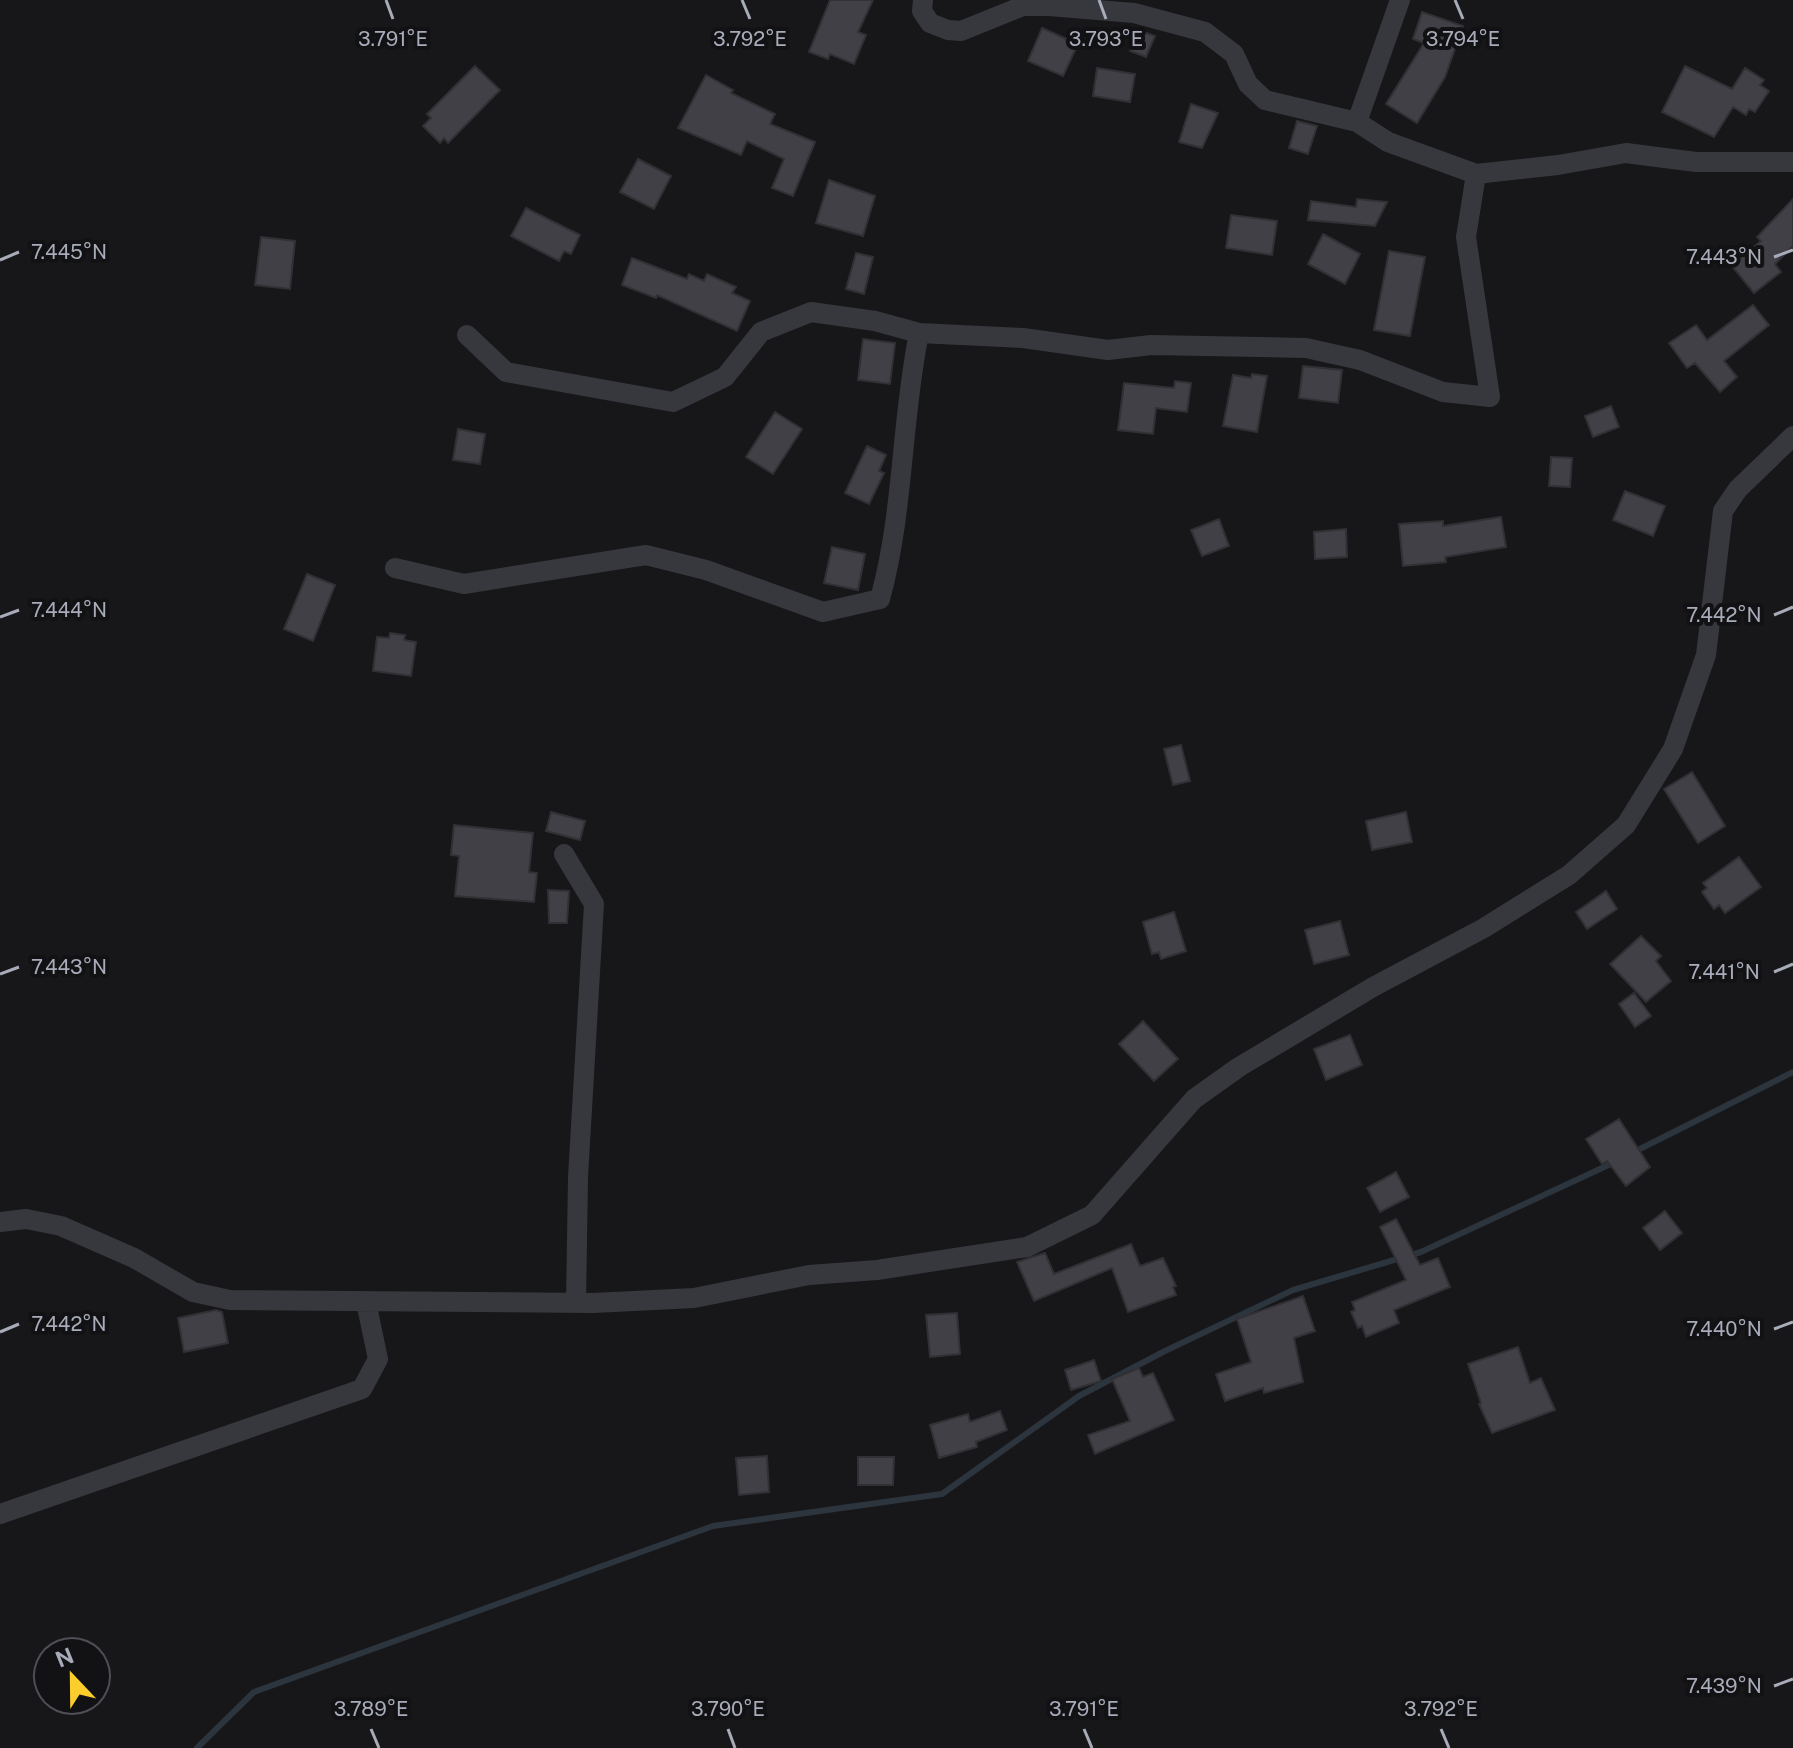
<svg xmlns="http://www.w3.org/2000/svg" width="1793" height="1748" viewBox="0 0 1793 1748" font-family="'Public Sans',sans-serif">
<rect width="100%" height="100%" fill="#171719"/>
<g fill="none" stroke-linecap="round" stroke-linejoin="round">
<!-- stream -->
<path stroke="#2c343e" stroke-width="6" d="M1632,1153l161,-81
M197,1748l57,-56 459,-166 229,-32 137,-98 86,-45 128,-61 128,-38 194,-90"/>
</g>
<!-- building -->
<path fill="#414046" stroke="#313035" stroke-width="2" d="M830,0h43l-15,32 8,3 -12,29 -24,-10 -2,5 -19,-7z
M1422,12l41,14 -18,51 -28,46 -31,-19 38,-61 -11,-4z
M1042,28l36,16 -15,32 -35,-15z
M1138,30l17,6 -9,21 -16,-6z
M475,66l25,24 -52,53 -4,-5 -4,5 -17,-17 8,-8 -4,-4z
M1685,66l47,23 13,-21 19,12 -4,5 9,6 -14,21 -6,-3 -3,6 -13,-8 -19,30 -52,-25z
M1097,68l38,6 -5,28 -37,-6z
M706,75l27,15 -2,3 44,21 -5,10 45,18 -22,54 -21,-8 12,-29 -37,-18 -6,14 -63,-27z
M1191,104l27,9 -16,35 -23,-6z
M1297,121l20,5 -9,28 -19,-6z
M638,159l33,17 -17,33 -34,-17z
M829,180l46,16 -12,40 -47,-13z
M1357,199l30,3 -12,24 -67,-6 3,-19 45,6z
M1793,199v47l-18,18 6,8 -27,21 -23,-28 30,-24 -4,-4z
M526,208l54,27 -9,19 -7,-3 -5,10 -48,-25z
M1231,215l46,6 -5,34 -46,-7z
M1323,234l37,20 -15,30 -37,-20z
M261,237l34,4 -5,48 -35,-4z
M1389,251l36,6 -15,79 -36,-6z
M856,253l17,4 -9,37 -18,-5z
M632,258l55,21 2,-5 15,7 3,-7 29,13 -4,6 18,8 -13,30 -80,-36 -1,3 -34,-13z
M1753,305l16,20 -45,36 13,16 -17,15 -25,-29 -8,5 -18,-25 27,-18 11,15z
M863,339l32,4 -5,41 -32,-4z
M1303,366l39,4 -4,33 -39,-5z
M1252,374l15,2 -10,56 -34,-6 10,-51 18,3z
M1175,381l16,2 -4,29 -31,-4 -3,26 -35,-4 6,-47 50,5z
M1611,406l8,21 -26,10 -8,-21z
M775,412l27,17 -29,45 -27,-17z
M458,429l27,5 -5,30 -27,-4z
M867,446l19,9 -7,16 5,2 -15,31 -24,-11z
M1551,457l21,1 -2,29 -21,-1z
M1625,491l40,15 -12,30 -40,-16z
M1501,517l5,30 -61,10 1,5 -43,4 -4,-42 44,-3v5z
M1219,519l10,27 -27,10 -11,-26z
M1346,529l1,28 -32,2 -1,-27z
M832,547l33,7 -7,36 -34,-7z
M307,574l28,11 -22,56 -29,-12z
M390,633l15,2 -1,5 12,2 -5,34 -38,-5 4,-34 12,1z
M1181,745l9,36 -17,4 -9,-36z
M1692,772l33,54 -27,17 -34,-54z
M551,812l34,9 -5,19 -34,-9z
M1406,812l6,30 -40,8 -6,-29z
M454,825l79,8 -4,39 8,1 -3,29 -79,-6 4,-40 -8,-1z
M1739,857l22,30 -36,26 -6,-8 -5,4 -12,-17 5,-4 -4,-5z
M548,890l21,1 -2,32h-18z
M1606,891l11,18 -30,20 -11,-17z
M1174,912l12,39 -25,8 -2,-7 -7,2 -9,-32z
M1340,921l9,34 -35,9 -9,-34z
M1641,936l20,20 -5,5 15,20 -25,21 -36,-38z
M1634,993l17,23 -16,11 -16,-23z
M1143,1021l35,38 -24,22 -35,-37z
M1350,1035l12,30 -36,15 -12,-31z
M1619,1119l31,48 -24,19 -19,-25 -5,3 -16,-25z
M1396,1172l13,25 -29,15 -13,-24z
M1665,1211l17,22 -22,17 -17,-22z
M1396,1219l24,46 18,-7 12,29 -56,23 5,13 -33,14 -4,-11 -4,2 -7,-16 4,-2 -3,-8 54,-22 -26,-53z
M1131,1244l9,22 23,-8 13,28 -3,1 3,8 -48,17 -16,-44 -78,33 -17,-39 28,-9 9,21z
M1303,1296l12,35 -21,7 9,44 -39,11 -1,-5 -38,13 -9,-27 35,-12 -14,-43z
M216,1310l6,2 6,31 -44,9 -6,-34z
M957,1313l3,41 -30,3 -4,-42z
M1518,1347l12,36 11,-5 14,32 -63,23 -13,-29 2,-1 -13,-39z
M1094,1360l7,21 -30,9 -6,-20z
M1139,1368l4,9 10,-4 21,47 -79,34 -7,-19 42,-14 -18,-42z
M1000,1411l7,19 -31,12 1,5 -38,11 -9,-33 38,-11 2,8z
M767,1456l2,36 -30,3 -3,-37z
M858,1457h36l-1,28h-35z"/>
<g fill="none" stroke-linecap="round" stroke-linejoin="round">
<!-- street -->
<path stroke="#37383e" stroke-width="20" d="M923,0l-1,11 8,12 18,7 13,1 62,-25h26l85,7 71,19 29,22 14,30 17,16 92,22 31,20 88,32 82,-9 68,-12 70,9h97
M1357,122l43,-122
M467,335l39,37 167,30 52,-25 36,-45 50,-20 64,9 44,12 104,5 85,12 43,-5 155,3 54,12 83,32 47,5 -24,-160 10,-63
M395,568l69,16 182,-29 60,15 117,42 57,-13c24,-87 21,-178 39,-266
M564,854l30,50 -16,273 -2,126
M0,1222l26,-3 35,7 73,32 59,34 37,8 363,3 101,-5 115,-23 68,-5 150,-23 65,-32 102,-116 45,-32 134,-80 111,-59 85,-53 57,-50 47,-76 33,-94 17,-144 15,-22 55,-53
M0,1514l362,-125 16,-30 -12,-57"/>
</g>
<!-- ticks -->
<path fill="none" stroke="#a8abb9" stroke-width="3" d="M386,0l7,19M742,0l8,19M1099,0l7,19M1455,0l8,19M1774,257l19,-7M0,260l19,-8M1774,615l19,-8M0,617l19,-7M1774,972l19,-8M0,974l19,-7M1774,1329l19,-7M0,1332l19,-8M1774,1686l19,-7M371,1729l8,19M728,1729l7,19M1084,1729l8,19M1441,1729l8,19"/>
<g font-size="20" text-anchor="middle" fill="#a8abb9" stroke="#121214" stroke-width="8" stroke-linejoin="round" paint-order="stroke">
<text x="393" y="46">3.791°E</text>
<text x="750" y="46">3.792°E</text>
<text x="1106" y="46">3.793°E</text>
<text x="1463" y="46">3.794°E</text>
<text x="69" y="259">7.445°N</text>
<text x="1724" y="264">7.443°N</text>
<text x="69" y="617">7.444°N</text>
<text x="1724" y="622">7.442°N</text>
<text x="69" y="974">7.443°N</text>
<text x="1724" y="979">7.441°N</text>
<text x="69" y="1331">7.442°N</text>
<text x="1724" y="1336">7.440°N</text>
<text x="1724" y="1693">7.439°N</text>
<text x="371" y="1716">3.789°E</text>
<text x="728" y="1716">3.790°E</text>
<text x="1084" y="1716">3.791°E</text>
<text x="1441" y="1716">3.792°E</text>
</g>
<!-- north arrow -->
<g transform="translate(72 1676) rotate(338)"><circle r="38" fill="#121214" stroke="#4e4f56" stroke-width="2"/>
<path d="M0-6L14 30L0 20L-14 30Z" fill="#fccd2b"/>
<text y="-12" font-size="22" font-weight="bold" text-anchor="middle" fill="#a8abb9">N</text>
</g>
</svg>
